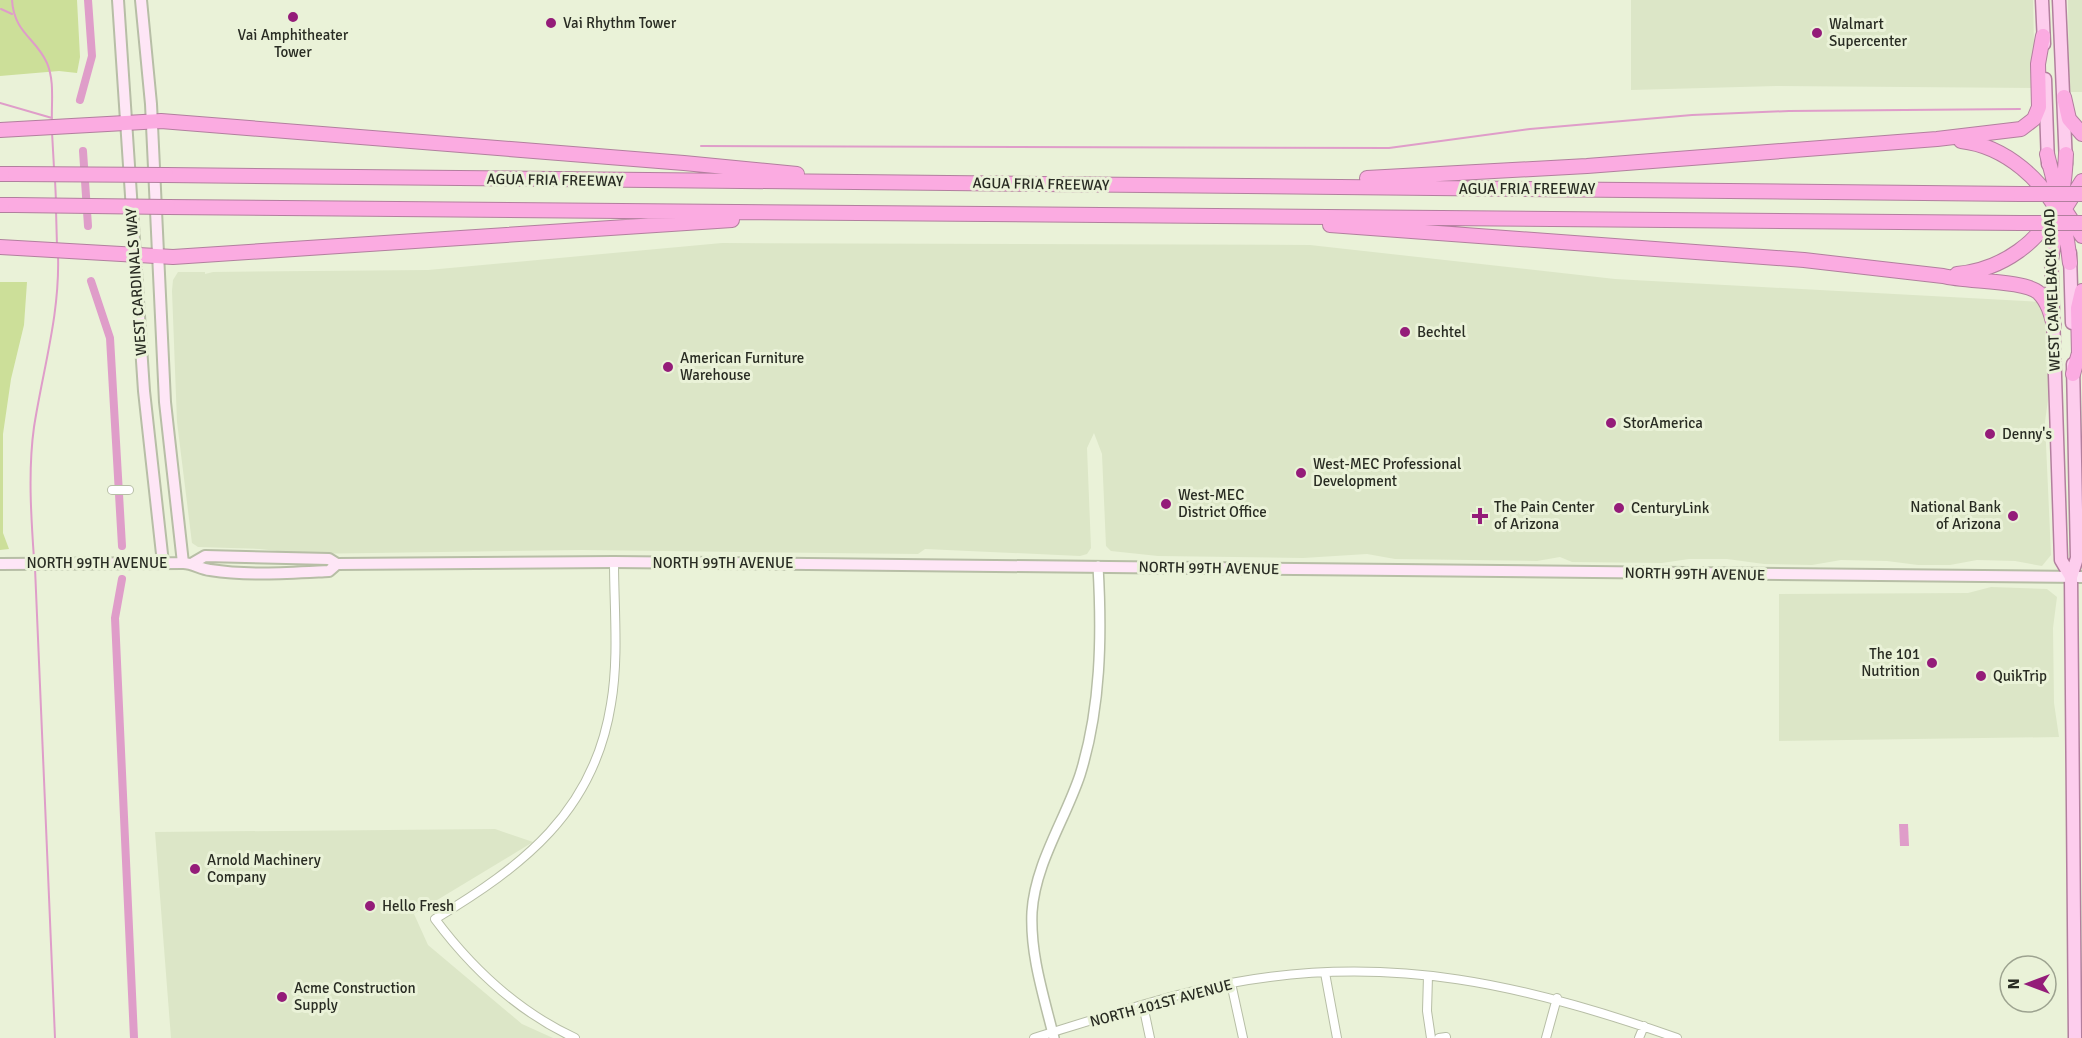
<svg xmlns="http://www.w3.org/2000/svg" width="2082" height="1038" viewBox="0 0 2082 1038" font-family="Signika,sans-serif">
<rect width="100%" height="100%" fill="#eaf2d8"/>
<!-- built -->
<path fill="#dce6c7" d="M1631,0h402l2,88 -259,-2 -145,4z
M2068,0h14v92h-13z
M722,243l588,2 305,34 427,23 5,10 3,73 -5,37 6,133 -9,11 -27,-5 -38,-1 -27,5h-32l-31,-4 -46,-1 -29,5 -48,-1 -37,-5h-38l-27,4 -90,-1 -12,-5 -23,4 -142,-2 -28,-5 -64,4 -145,-2 -47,-5 -5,-5 -4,-92 -8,-21 -7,15 4,100 -4,6 -7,2 -155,-7 -7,5 -336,-4 -279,4 -43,-5 -62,-2 -6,-4 -15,-121 -5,-131 1,-11 5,-8h27v2l8,-2 215,-2z
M1991,587l56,2 10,8 -4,31 1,75 5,34 -280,4v-147l189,-1z
M495,829l38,13 -119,72 14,31 94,79 31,14h-382l-16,-206z"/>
<!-- green -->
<path fill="#ccdf99" d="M0,0h77l3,57 -3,16 -18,-2 -59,5z
M0,282h27l-3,43 -13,54 -8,55v99l6,16 -9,1z"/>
<!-- water -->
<path fill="#df9dc9" d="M1899,824h9l1,22h-9z"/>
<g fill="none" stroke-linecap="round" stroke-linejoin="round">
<!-- stream -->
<path stroke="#df9dc9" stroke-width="2" d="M12,0c2,33 24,38 35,63 8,19 4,41 5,60
M1,9l11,5
M0,103l52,15
M52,132l2,36
M701,146l688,2 141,-19 162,-14 97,-4 231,-2
M55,180l1,21
M56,210l1,36
M34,559c-3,-43 -6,-89 0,-132 9,-58 26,-113 24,-172
M35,568l20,470"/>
<!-- canal -->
<path stroke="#df9dc9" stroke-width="8" d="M80,100l12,-44 -4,-56
M83,151l5,75
M91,281l19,57 12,208
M122,579l-7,39 19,420"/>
<defs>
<path id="minor" d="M112,490h17
M1325,973l12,65
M1428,976l-1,35 4,27
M1231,983l12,55
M1143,1005l7,33
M575,1038c-58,-27 -102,-68 -140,-119 88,-53 159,-107 176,-215 8,-46 3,-96 3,-142
M1034,1038c65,-20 130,-42 197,-55 160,-30 296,2 446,55
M1439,1038l7,-1
M1546,1038l11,-40
M1639,1038l5,-12"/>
<path id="tertiary" d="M1054,1038c-10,-41 -24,-83 -22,-126 3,-48 33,-92 48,-137 21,-67 22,-139 18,-209"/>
<path id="secondary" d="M118,0l26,391 19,172
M141,0l10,104 14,298 18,161
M193,563l12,-7 124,3 8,5 277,-2 1468,15
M0,564l183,-1c10,0 17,6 27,7 39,6 80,3 119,1l8,-7"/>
<path id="primary" d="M2042,0l2,44
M2059,0l7,164
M2045,79l3,85
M2051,253l10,307 10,17
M2070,253l2,70
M2073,364l4,194 -6,19 4,461"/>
<path id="motorway" d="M2064,97l5,22 13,15
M0,130l161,-9 523,42 113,11
M1961,141c44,5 85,40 101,81 6,13 6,28 8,41
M2047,154l12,47 23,35
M0,174h15
M166,175l1854,19
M1367,178l220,-12 350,-27 84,-10 13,-10 5,-12 -1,-43 5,-28
M0,205h15
M168,207l1852,16
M1330,225l474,35 139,16c23,6 82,4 96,17 9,9 12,21 15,33
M0,247l173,10 559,-37
M2051,261l6,-40 25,-40
M1957,274c44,-4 86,-32 102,-75 6,-14 6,-30 7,-45
M2073,374l6,-21 -1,-45 4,-17"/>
</defs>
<!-- minor casing -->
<use href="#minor" stroke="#b7bea6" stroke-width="10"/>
<!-- tertiary casing -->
<use href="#tertiary" stroke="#b7bea6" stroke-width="12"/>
<!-- secondary casing -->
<use href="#secondary" stroke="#b7bea6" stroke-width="14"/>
<!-- primary casing -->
<use href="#primary" stroke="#b27f9e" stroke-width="15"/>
<!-- motorway casing -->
<use href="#motorway" stroke="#b27f9e" stroke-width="16"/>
<!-- minor -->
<use href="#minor" stroke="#fff" stroke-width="8"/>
<!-- tertiary -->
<use href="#tertiary" stroke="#fff" stroke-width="9"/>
<!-- secondary -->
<use href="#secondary" stroke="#fee6f6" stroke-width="10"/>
<!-- primary -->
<use href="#primary" stroke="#fdcded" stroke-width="12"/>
<!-- motorway -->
<use href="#motorway" stroke="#fbabe1" stroke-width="14"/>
<defs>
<path id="motorway-bridge" d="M15,174l151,1
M2020,194h62
M15,205l153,2
M2020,223h62"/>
</defs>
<!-- motorway-bridge casing -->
<use href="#motorway-bridge" stroke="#b27f9e" stroke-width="16" stroke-linecap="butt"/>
<!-- motorway-bridge -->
<use href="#motorway-bridge" stroke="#fbabe1" stroke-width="14"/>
</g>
<!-- markers -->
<g fill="#941c79" stroke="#eaf2d8" stroke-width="2">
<circle cx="293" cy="17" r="6"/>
<circle cx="551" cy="23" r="6"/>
<circle cx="1817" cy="33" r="6"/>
<circle cx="1405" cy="332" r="6"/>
<circle cx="668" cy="367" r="6"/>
<circle cx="1611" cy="423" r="6"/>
<circle cx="1990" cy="434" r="6"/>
<circle cx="1301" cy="473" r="6"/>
<circle cx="1166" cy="504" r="6"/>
<circle cx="1619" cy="508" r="6"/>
<path d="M1477 507h6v6h6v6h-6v6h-6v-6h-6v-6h6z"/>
<circle cx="2013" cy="516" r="6"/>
<circle cx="1932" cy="663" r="6"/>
<circle cx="1981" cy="676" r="6"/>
<circle cx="195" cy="869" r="6"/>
<circle cx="370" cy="906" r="6"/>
<circle cx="282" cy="997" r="6"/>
</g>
<g text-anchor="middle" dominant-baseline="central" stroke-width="6" stroke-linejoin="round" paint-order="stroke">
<!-- poi labels -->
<g font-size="15" fill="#292c23" stroke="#eaf2d8" text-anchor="start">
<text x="563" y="23">Vai Rhythm Tower</text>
<text x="1829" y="24">Walmart<tspan x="1829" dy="17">Supercenter</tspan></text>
<text x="293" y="35" text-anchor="middle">Vai Amphitheater<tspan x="293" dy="17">Tower</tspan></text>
<text x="1417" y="332">Bechtel</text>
<text x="680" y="358">American Furniture<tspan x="680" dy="17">Warehouse</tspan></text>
<text x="1623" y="423">StorAmerica</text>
<text x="2002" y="434">Denny's</text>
<text x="1313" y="464">West-MEC Professional<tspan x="1313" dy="17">Development</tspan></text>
<text x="1178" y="495">West-MEC<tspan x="1178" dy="17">District Office</tspan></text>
<text x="1494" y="507">The Pain Center<tspan x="1494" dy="17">of Arizona</tspan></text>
<text x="2001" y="507" text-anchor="end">National Bank<tspan x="2001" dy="17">of Arizona</tspan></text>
<text x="1631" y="508">CenturyLink</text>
<text x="1920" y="654" text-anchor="end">The 101<tspan x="1920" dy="17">Nutrition</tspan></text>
<text x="1993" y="676">QuikTrip</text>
<text x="207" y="860">Arnold Machinery<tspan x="207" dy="17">Company</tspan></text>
<text x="382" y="906">Hello Fresh</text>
<text x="294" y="988">Acme Construction<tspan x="294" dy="17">Supply</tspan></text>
</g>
<!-- street labels -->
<g font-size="15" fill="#292c23" stroke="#eaf2d8">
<text transform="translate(555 180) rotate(1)">AGUA FRIA FREEWAY</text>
<text transform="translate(1041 184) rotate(1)">AGUA FRIA FREEWAY</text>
<text x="1527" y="189">AGUA FRIA FREEWAY</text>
<text transform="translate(136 282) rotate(-94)">WEST CARDINALS WAY</text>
<text transform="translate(2052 290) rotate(-92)">WEST CAMELBACK ROAD</text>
<text x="97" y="563">NORTH 99TH AVENUE</text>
<text x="723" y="563">NORTH 99TH AVENUE</text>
<text transform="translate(1209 568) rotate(1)">NORTH 99TH AVENUE</text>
<text transform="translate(1695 574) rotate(1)">NORTH 99TH AVENUE</text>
<text transform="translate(1161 1003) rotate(-15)">NORTH 101ST AVENUE</text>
</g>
</g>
<!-- north arrow -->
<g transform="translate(2028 984) rotate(270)"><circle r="28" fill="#eaf2d8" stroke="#9da390" stroke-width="1.5"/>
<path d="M0-4.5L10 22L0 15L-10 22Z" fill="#941c79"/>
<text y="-9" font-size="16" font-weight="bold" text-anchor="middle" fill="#292c23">N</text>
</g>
</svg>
